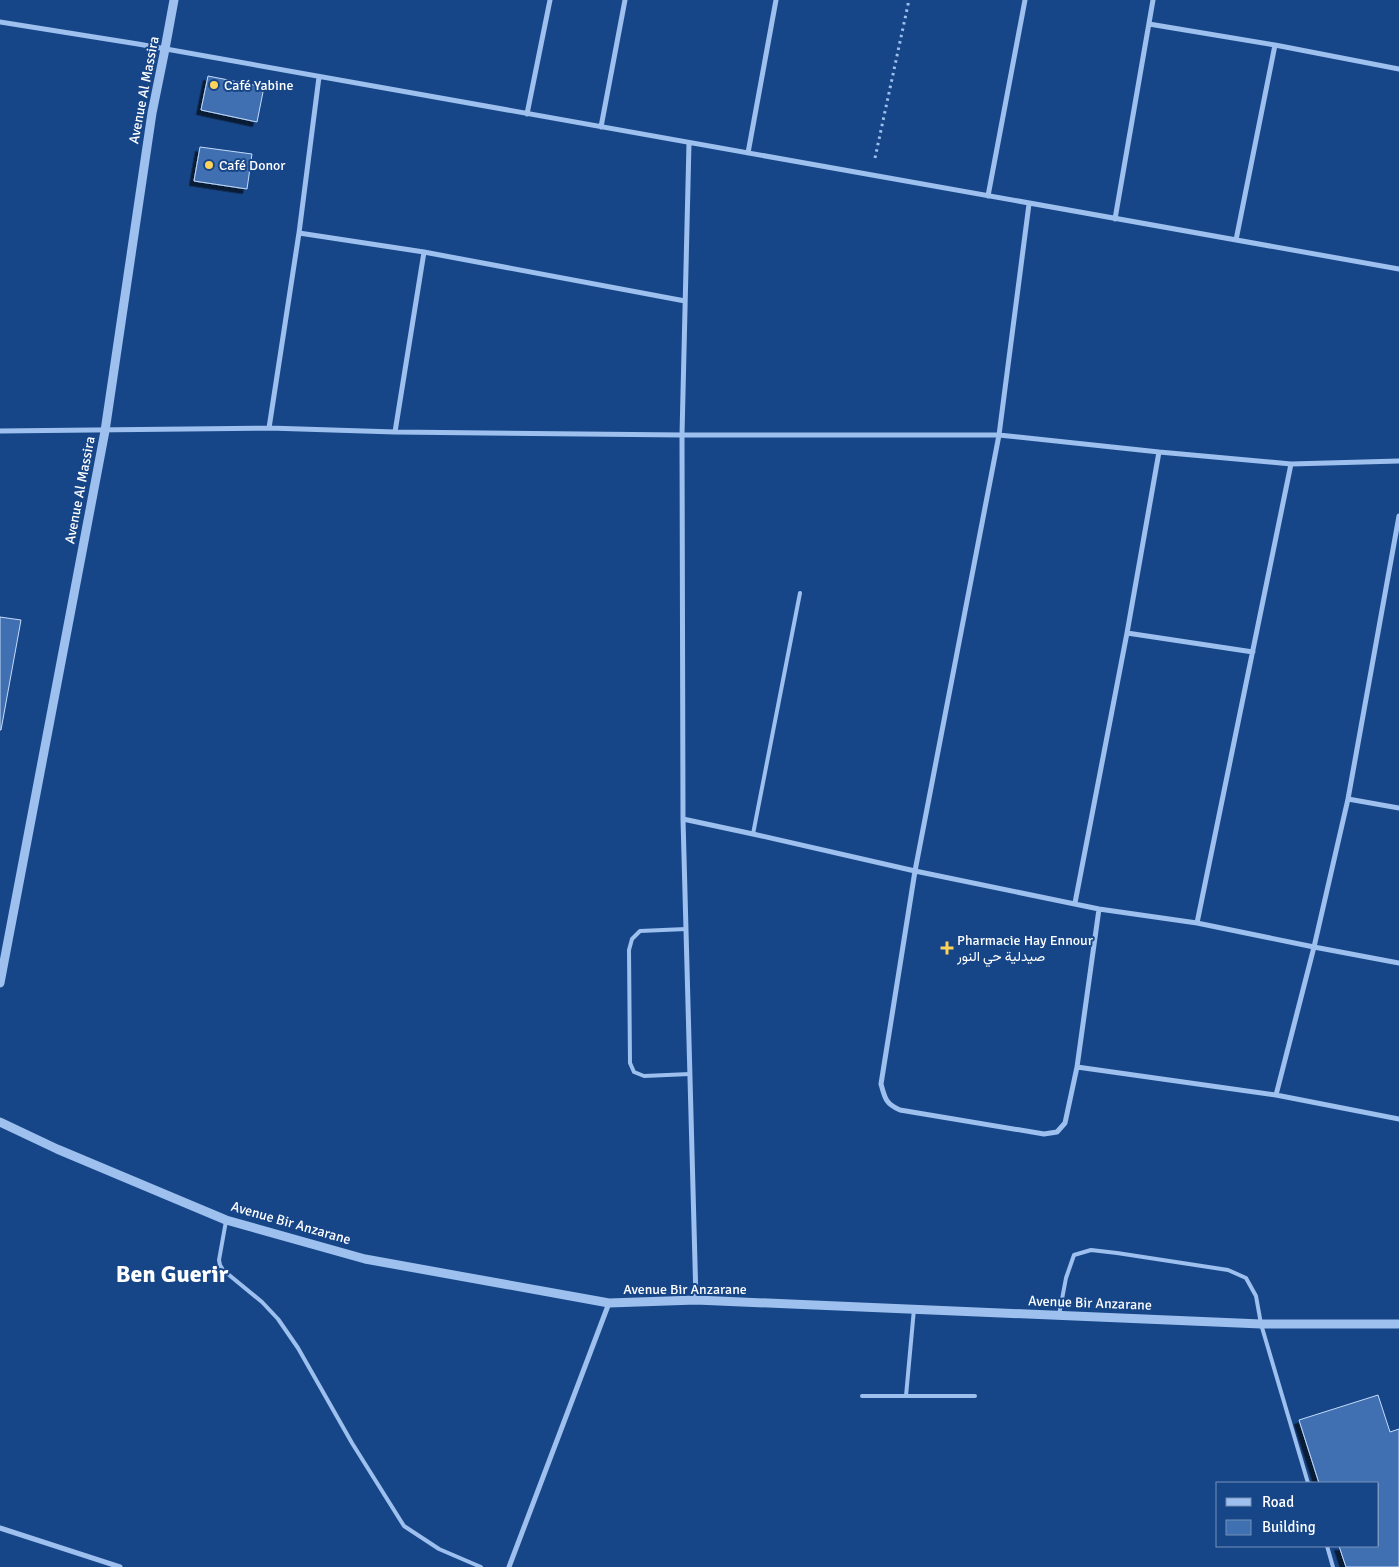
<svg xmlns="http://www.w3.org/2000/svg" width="1399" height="1567" viewBox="0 0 1399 1567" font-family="Signika,Vazirmatn,sans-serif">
<defs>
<filter id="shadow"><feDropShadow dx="-4.5" dy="4.5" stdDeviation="0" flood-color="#0009"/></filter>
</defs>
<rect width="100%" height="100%" fill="#174688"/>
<!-- building -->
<path fill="#3f70b1" stroke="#c3dbfa" filter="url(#shadow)" d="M208,76l56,11 -7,35 -56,-12z
M200,147l52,7 -5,35 -53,-8z
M0,617l21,3 -20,110h-1z
M1378,1395l12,37 9,-3v138h-53l-7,-21h39v-63h-59l-20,-63z"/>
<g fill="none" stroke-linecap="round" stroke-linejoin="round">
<!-- path -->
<path stroke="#9dc0ee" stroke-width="3" stroke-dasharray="2.5 4" stroke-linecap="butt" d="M875,158l34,-158"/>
<!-- service -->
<path stroke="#9dc0ee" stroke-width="4" d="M753,834l47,-241
M686,929l-46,2 -8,8 -3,11 1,113 4,9 10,4 46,-2
M226,1221l-7,39 1,5 3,5 39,32 16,17 20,29 54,95 52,83 35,23 42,18
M1059,1315l7,-37 8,-23 17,-5 26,3 111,17 18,8 10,18 5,28 47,159
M862,1396h113
M906,1396l8,-87
M1327,1546l6,21"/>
<!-- minor -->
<path stroke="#9dc0ee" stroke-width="5" d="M0,22l138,22 1261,225
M1149,24l126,21 124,24
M527,114l23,-114
M601,127l24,-127
M689,143l-7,292 1,384 13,481
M748,153l28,-153
M988,196l37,-196
M1029,204l-30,231 -84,436 -34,213c4,15 5,20 19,26l144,24 13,-2 8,-9 12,-56 22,-158
M1115,219l38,-219
M299,233l125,19 261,49
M1236,240l39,-195
M269,428l30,-195 20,-156
M0,431l269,-3 126,4 287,3h317l160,17 132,12 108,-3
M395,432l29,-180
M1127,633l126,19
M1348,799l51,9
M683,819l70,15 162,37 184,38 98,14 117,24 85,16
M1075,903l52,-270 32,-181
M1197,923l94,-459
M1077,1067l199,28 123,24
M1276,1095l38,-148 34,-148 51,-283
M0,1528l120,39
M509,1567l100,-264"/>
<!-- tertiary -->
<path stroke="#9dc0ee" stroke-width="9" d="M0,983l105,-552 47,-318 13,-64 9,-49
M0,1122l57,27 169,71 139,39 244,44 87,-3 565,24h138"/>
</g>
<!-- markers -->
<g fill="#ffd25a" stroke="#174688" stroke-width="2">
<circle cx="214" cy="85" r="5"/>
<circle cx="209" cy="165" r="5"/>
<path d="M944.5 940.5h5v5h5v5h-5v5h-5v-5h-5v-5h5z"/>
</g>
<g text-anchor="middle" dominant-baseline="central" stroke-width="4" stroke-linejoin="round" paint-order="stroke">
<!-- poi labels -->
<g font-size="14" fill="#fff" stroke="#174688" text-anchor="start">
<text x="224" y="85">Café Yabine</text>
<text x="219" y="165">Café Donor</text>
<text x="957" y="940">Pharmacie Hay Ennour<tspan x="957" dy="16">صيدلية حي النور</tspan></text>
</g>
<!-- street labels -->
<g font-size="14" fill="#fff" stroke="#174688">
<text transform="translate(144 90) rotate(-79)">Avenue Al Massira</text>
<text transform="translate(80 490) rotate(-79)">Avenue Al Massira</text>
<text transform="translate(291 1223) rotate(16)">Avenue Bir Anzarane</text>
<text x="685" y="1289">Avenue Bir Anzarane</text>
<text transform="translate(1090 1303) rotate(2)">Avenue Bir Anzarane</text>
</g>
<!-- town labels -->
<g font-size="24" font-weight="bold" fill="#fff" stroke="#174688">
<text x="172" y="1274">Ben Guerir</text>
</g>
</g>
<!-- legend -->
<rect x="1216" y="1482" width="162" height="65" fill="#174688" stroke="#7490b8"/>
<rect x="1226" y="1498" width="25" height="8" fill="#9dc0ee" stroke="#7490b8"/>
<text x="1262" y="1507" font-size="15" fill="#ffffff">Road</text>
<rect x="1226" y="1520" width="25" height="15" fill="#3f70b1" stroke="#7490b8"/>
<text x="1262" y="1532" font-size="15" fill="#ffffff">Building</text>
</svg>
